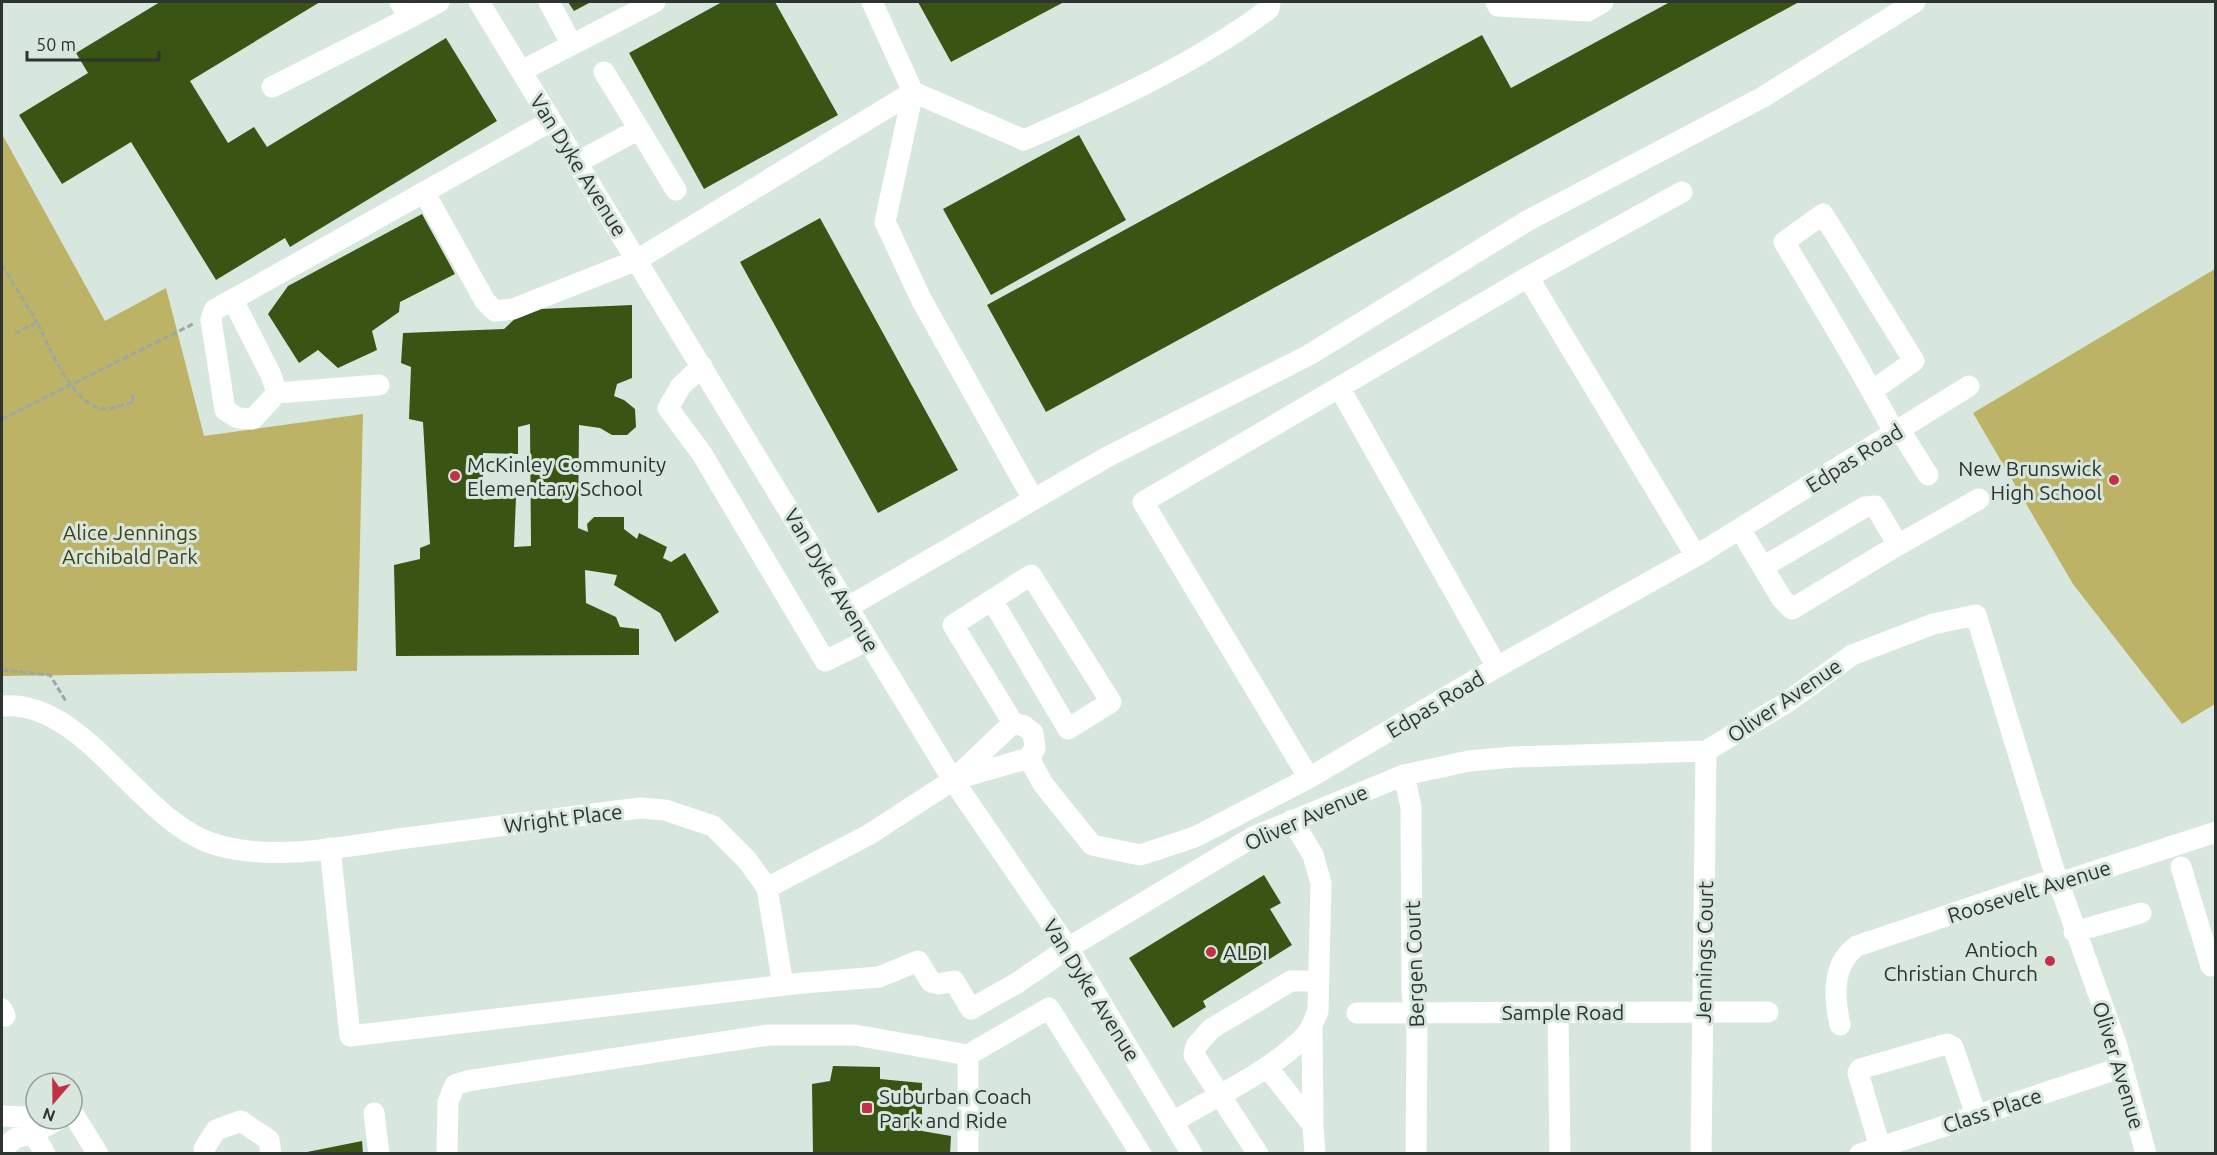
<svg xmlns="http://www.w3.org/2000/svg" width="2217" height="1155" viewBox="0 0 2217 1155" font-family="Ubuntu,sans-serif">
<rect width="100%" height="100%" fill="#d8e7dd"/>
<!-- green -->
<path fill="#bdb366" d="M2,134l103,187 61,-33 38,148 159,-22 -6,257 -355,5z
M2215,269v435l-33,20 -109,-140 -100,-171z"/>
<!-- building -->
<path fill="#3a5413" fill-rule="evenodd" d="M160,2h160l-130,79 38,62 26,-16 13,20 179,-109 51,83 -207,126 -5,-9 -69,42 -85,-138 -69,42 -43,-69 69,-42 -12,-20z
M568,2h23l-17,9z
M722,2h53l63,113 -134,74 -75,-136z
M918,2h146l-113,60z
M1670,2h129l-753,410 -59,-107 495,-270 29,53z
M1079,135l47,85 -135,75 -48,-86z
M422,214l33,60 -55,28 -1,10 -27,19 5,19 -39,18 -20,-18 -19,13 -31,-49 20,-28z
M820,218l138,252 -80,43 -138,-251z
M632,305v73l-15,6 -3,12 10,4 11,9 1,18 -9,8h-15l-12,-7 -21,-3 -1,103 10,4 -1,-8 7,-7h30v12l13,10 2,-6 28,14 -4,11 8,4 14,-9 34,59 -44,30 -15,-29 -46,-28 3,-10 -32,-5 1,33 30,14 4,10 19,2v26l-243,1 -2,-91 26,-6v-11l10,-4 -7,-122 -14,-3 2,-52 -10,-4 2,-30 101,-4 16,-15 20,-5zM530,424l1,122 -17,1 2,-50 -33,3v-47l35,1v-27z
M1264,875l17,28 -11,6 22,36 -89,56 3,6 -33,21 -44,-70z
M833,1066l47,1v12l42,4v48l29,5 -1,18h-137l-1,-70 18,-3z
M362,1141l1,13h-55l-1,-2z"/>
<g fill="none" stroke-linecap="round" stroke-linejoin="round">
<!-- path -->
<path stroke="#9ca8a0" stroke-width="3" stroke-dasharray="6 3" stroke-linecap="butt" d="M2,265l35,57
M15,334l22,-12c12,24 37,88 70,87 8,-1 18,-5 27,-7l-2,-9
M2,419l191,-95
M2,670l48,5 17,28"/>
<!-- minor -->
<path stroke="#fff" stroke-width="21" d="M400,2l9,16 30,-16
M479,2l474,778 115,168 124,206
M549,2l23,43
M872,2l41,90 111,48c84,-37 170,-75 245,-131l1,-7
M1496,2l2,4 90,5 15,-9
M521,71l134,-69
M604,72l35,57
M272,87l137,-69
M913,92l-28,130 36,77 112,200
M578,162l61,-33 37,61
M424,192l61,109 10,10 18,-2 124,-49 276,-168
M1528,277l168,279
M233,300l38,75 6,18 -24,26 -15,-1 -13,-8 -14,-90 3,-10 337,-189
M702,366l-21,20 -13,22 34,46 123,207 43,-21
M1339,387l158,280
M1872,391l42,-30 -91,-147 -39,28c38,63 76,125 110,190
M277,393l102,-8
M1899,429l29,46
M1740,529l21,35 12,-3 92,-54 10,-1 23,39 81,-46
M1761,564l21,35 10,10 106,-64
M992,600l76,129 43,-27 -80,-127 -78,50 60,98
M848,607l259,-150 202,-102 218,-134 236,-124 152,-95
M2,706c83,-8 138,118 215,139 61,17 128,1 189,-7 78,-10 156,-20 234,-30l25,2 48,16 34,34 20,28 16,97
M1029,758l14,26 49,61 48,10 55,-18 114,-59 188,-111 199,-111 273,-170
M1404,775l7,32 1,186 5,35 -1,126
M1309,778l-166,-276 385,-225 154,-85
M956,779l73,-21
M330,848l20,188 453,-53 76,-6 39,-16 13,21 8,2 15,-3 17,28 46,-26 51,-35 185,-111 151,-62 65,-14 44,-4 193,-6 80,-48 66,-48 81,-31 43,-9 77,252 63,176 30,111
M2181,867l30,99 5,-1
M767,888l103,-54 83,-54 60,-57 11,3 9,7 2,15 -6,10
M2074,932l67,-19
M2,1009l3,7
M1558,1012l2,142
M1357,1013l411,-1
M1840,1025c-6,-27 -8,-62 17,-79l186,-63h16l157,-51
M1312,1026l1,99
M968,1055v99
M1267,1067l46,58 2,29
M72,1112l26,42
M374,1113l5,41
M2,1116l23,1 8,16
M1173,1122c41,-25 100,-52 132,-86 7,-7 9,-17 13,-25l3,-128 -8,-28 -21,-35
M2,1149l14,-11 17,-5
M45,1154l-12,-21 26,-14
M205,1154l-1,-5 12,-19 25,-9 28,19 2,14
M447,1154l1,-52 7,-17 12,-4 301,-46h87l113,20 81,-47 92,146
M1258,1154l-64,-99 2,-9 15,-17 80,-48h27
M1701,1154l5,-403
M1860,1154l263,-87
M1882,1154l-24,-81 2,-4 87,-25 6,3 23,68"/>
</g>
<!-- markers -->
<g fill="#c23145" stroke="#d8e7dd" stroke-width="2">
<circle cx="455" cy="476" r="6"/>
<circle cx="2114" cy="480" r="6"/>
<circle cx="1211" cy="952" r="6"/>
<circle cx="2050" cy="961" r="6"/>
<rect x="861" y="1102" width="12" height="12" rx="3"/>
</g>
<g text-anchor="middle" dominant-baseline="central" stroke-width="6" stroke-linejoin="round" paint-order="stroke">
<!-- street labels -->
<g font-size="21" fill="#2d332f" stroke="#d8e7dd">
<text transform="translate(579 165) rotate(58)">Van Dyke Avenue</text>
<text transform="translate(1854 458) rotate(-32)">Edpas Road</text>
<text transform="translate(832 580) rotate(59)">Van Dyke Avenue</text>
<text transform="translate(1784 700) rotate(-34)">Oliver Avenue</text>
<text transform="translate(1435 704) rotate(-31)">Edpas Road</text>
<text transform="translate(1306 817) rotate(-24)">Oliver Avenue</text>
<text transform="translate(563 818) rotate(-7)">Wright Place</text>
<text transform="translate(2029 891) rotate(-17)">Roosevelt Avenue</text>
<text transform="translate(1704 952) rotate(-89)">Jennings Court</text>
<text transform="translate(1414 964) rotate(-92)">Bergen Court</text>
<text transform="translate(1092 990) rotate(58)">Van Dyke Avenue</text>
<text x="1563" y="1012">Sample Road</text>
<text transform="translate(2119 1065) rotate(73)">Oliver Avenue</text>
<text transform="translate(1992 1110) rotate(-18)">Class Place</text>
</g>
<!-- poi labels -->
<g font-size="21" fill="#2d332f" stroke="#d8e7dd" text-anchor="start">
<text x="467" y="464">McKinley Community<tspan x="467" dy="24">Elementary School</tspan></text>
<text x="2102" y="468" text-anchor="end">New Brunswick<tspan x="2102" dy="24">High School</tspan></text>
<text x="2038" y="949" text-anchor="end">Antioch<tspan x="2038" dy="24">Christian Church</tspan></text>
<text x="1223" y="952">ALDI</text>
<text x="879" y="1096">Suburban Coach<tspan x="879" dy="24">Park and Ride</tspan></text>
</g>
<!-- park labels -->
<g font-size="21" fill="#454016" stroke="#d8e7dd">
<text x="130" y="532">Alice Jennings<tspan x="130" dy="24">Archibald Park</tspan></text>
</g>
</g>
<!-- border -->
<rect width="2217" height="1155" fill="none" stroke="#2d332f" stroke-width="6"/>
<!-- north arrow -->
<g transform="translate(54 1101) rotate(200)"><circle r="28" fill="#d8e7dd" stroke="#949f97" stroke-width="1.5"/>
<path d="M0-4.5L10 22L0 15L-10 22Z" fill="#c23145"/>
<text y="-9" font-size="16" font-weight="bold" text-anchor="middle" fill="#2d332f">N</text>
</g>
<!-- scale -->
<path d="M27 51v9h132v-9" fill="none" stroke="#2d332f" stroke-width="3"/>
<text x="36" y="51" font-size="18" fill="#2d332f" stroke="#d8e7dd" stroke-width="4.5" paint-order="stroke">50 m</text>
</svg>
